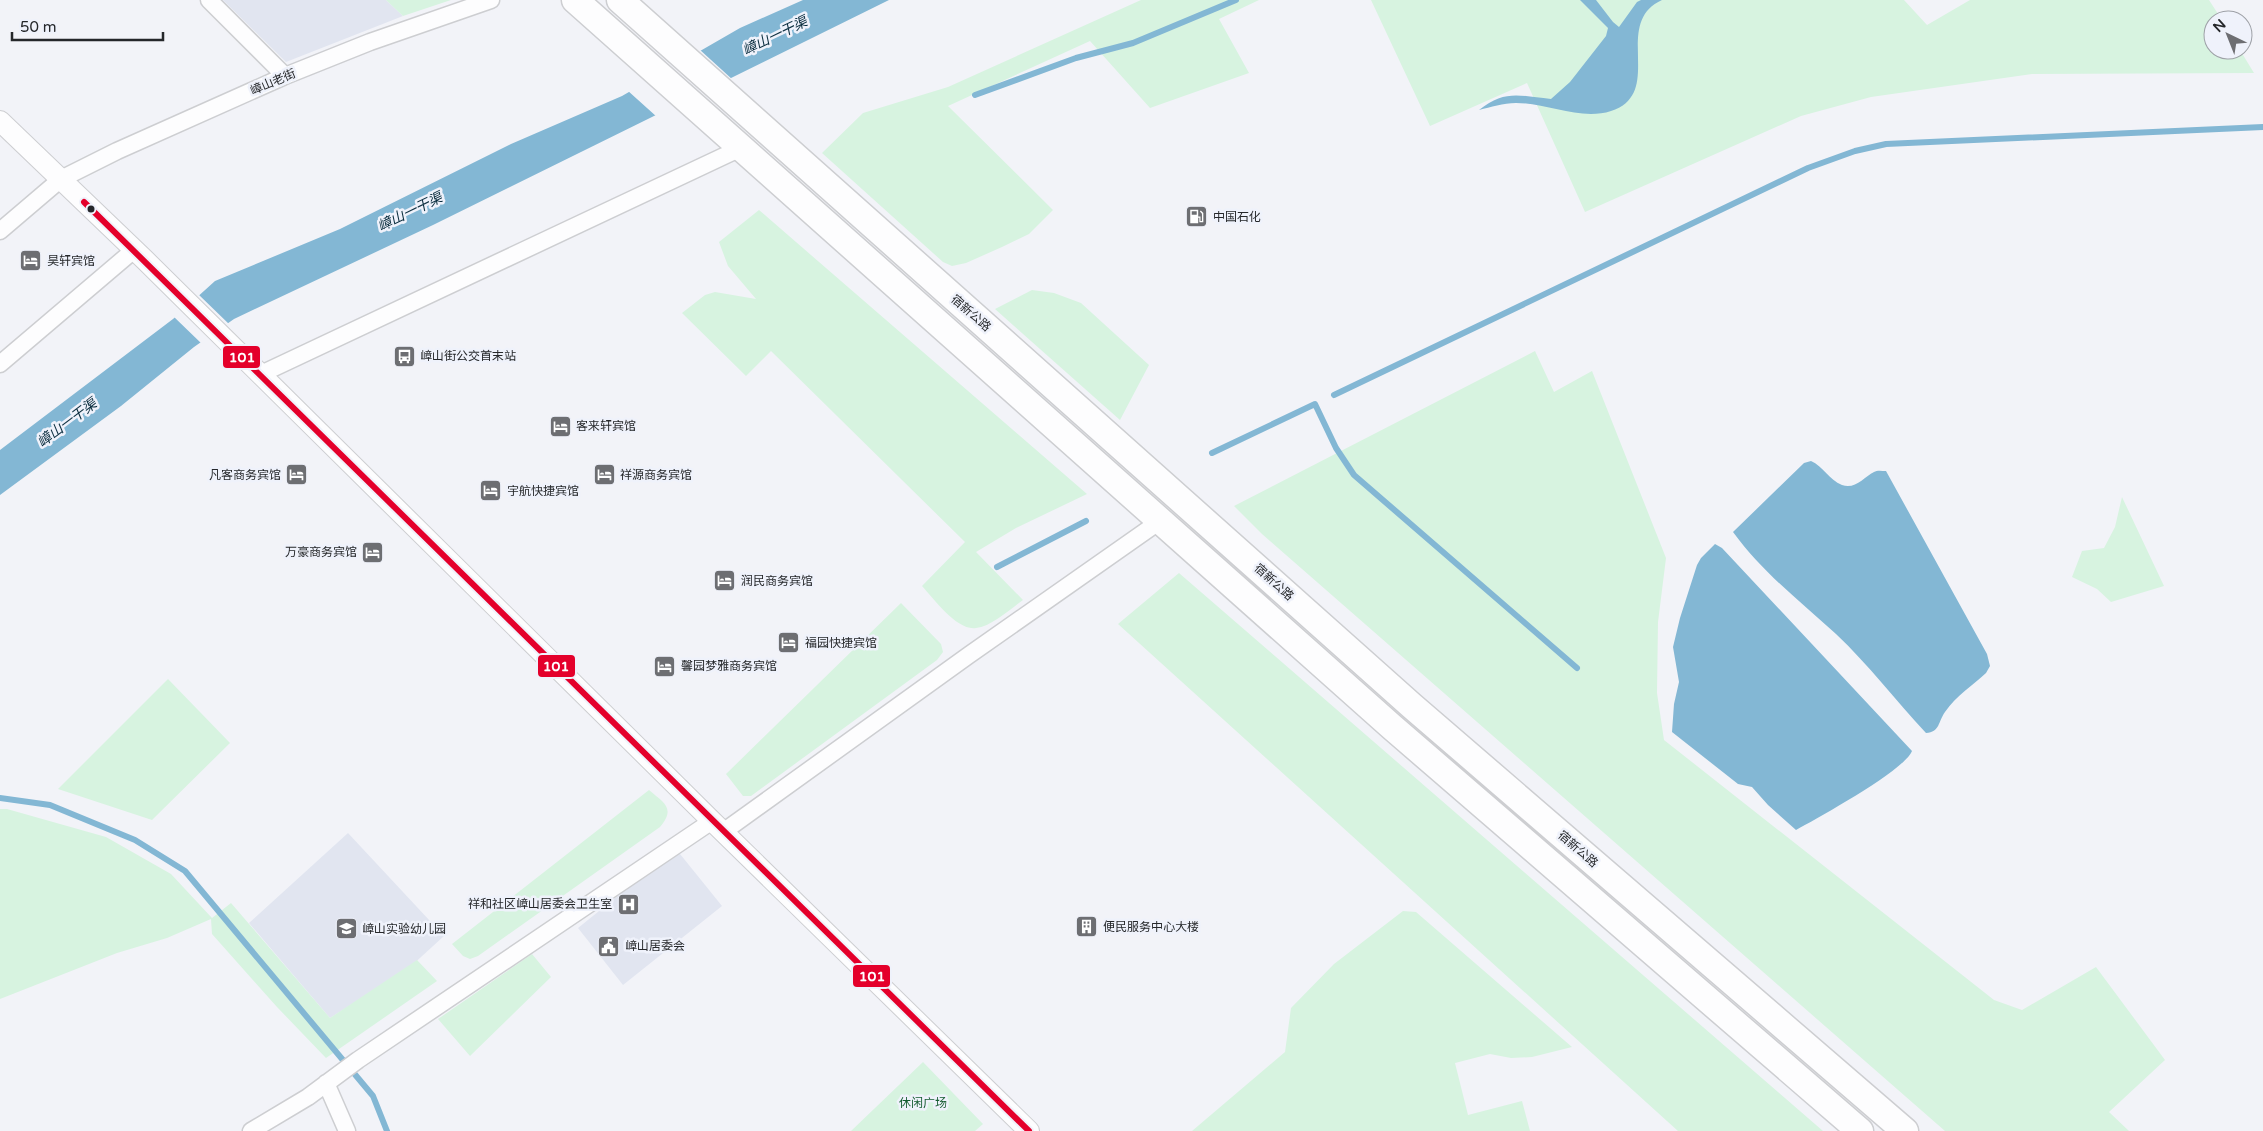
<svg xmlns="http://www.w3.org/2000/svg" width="2263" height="1131" viewBox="0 0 2263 1131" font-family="'Varela Round','Noto Sans SC',sans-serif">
<rect width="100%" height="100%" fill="#f2f3f8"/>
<!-- built -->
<path fill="#e1e5f0" d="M223,0h163l17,16 -117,46z
M348,833l96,103 -35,32 -79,50 -81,-95z
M676,849l46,57 -99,79 -45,-57z"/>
<!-- green -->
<path fill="#d7f3e0" d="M386,0h65l-48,16z
M1141,0h118l-40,19 30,54 -99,35 -60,-67 -142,65 105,104 -24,24 -27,13 -36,16 -14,3 -9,-4 -121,-109 41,-40 85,-26z
M1371,0h533l23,25 43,-25h239l13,20h-9v30h27l14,23 -222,1 -161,23 -70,19 -216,96 -58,-129 -97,43z
M759,210l328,284 -71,34 -40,24 47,48c-13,9 -31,26 -47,28 -19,3 -42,-29 -54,-42l43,-44 -194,-191 -25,25 -64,-63 23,-18 10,-3 41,7 -28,-33 -9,-24z
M1032,290l22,3 27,10 68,62 -29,55 -125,-111z
M1535,351l19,41 38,-21 74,187 -8,64 -1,71 7,47 330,260 28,10 74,-43 69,93 -56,52 20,19h-184l-683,-597 -28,-28z
M2122,497l42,89 -53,16 -14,-13 -25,-12 10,-26 22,-3 11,-21z
M1179,573l644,558h-145l-560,-507z
M901,603l40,41 2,8 -6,8 -186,136h-8l-17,-22z
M168,679l62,64 -78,77 -94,-31z
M649,790c15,13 27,18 11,37l-182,129 -8,3 -7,-3 -11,-12z
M0,809h7l99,28 65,37 41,44 19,-15 99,115 87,-58 20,21 -111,77 -49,-51 -65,-73 -1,-15 -44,19 -50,15 -117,46z
M1403,911l13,1 156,135 -40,10 -21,1 -21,-4 -35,9 13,52 54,-14 8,30h-338l93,-79 6,-44 43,-44z
M532,954l19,23 -81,79 -32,-37z
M923,1062l60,62 -8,7h-124z"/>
<!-- water -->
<path fill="#83b7d4" d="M803,0h86l-456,225 -199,94 -40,28 -73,59 -121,89v-45l173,-131 42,-38 125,-52 171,-85 111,-48 118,-68z
M1580,0h16l17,22 6,5 18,-25 4,-2h21c-51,23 4,93 -51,111 -30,10 -64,-8 -95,-8 -13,0 -25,4 -37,7 26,-21 41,-14 72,-11l19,-17 36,-46 2,-8z
M1811,461c12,5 18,19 31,24 13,5 22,-8 32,-13 3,-2 8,-1 12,-1l101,183 3,12 -4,7c-13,12 -30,23 -41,39 -7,10 -5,20 -19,21 -30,-32 -58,-69 -90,-99 -36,-33 -74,-62 -103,-102l71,-69z
M1715,544l7,4 190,203c-7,19 -94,67 -116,79l-28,-25 -16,-18 -14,-3 -66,-52 2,-28 5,-22 -6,-35 7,-29 17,-53 4,-7z"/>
<!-- pier -->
<path fill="#f2f3f8" d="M699,49l34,31 -76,37 -30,-27z
M198,294l32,31 -28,19 -29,-28z"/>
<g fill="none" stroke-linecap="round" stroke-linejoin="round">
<!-- stream -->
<path stroke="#83b7d4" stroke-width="6" d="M975,95l101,-37 57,-15 103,-43
M1334,395l474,-227 47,-17 31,-7 377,-17
M1212,453l103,-49 21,44 18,27 223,193
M997,567l89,-46
M0,798l50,7 85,35 50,31 188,225 14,35"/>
<defs>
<path id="minor" d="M209,0l76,76
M0,231l61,-52 56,-28 168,-75 85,-34 121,-42
M0,364l134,-114
M261,374l480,-226
M723,832l246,-177 191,-134
M326,1083l21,48
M251,1131l57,-34 50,-37 354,-239"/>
<path id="tertiary" d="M0,121l145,139 567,561 317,310"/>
<path id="trunk" d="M575,0l817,727 468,404
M620,0l792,706 493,425"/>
</defs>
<!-- minor casing -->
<use href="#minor" stroke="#cdced1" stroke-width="19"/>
<!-- tertiary casing -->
<use href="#tertiary" stroke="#cdced1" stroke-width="22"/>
<!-- trunk casing -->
<use href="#trunk" stroke="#cdced1" stroke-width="29"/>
<!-- minor -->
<use href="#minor" stroke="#fdfdfe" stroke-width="16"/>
<!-- tertiary -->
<use href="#tertiary" stroke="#fdfdfe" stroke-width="20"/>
<!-- trunk -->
<use href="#trunk" stroke="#fdfdfe" stroke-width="26"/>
<defs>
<path id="bus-1" d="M84,202l945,929"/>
</defs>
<!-- bus-1 casing -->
<use href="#bus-1" stroke="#eff2fb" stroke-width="10"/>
<!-- bus-1 -->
<use href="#bus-1" stroke="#e4002b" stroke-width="6"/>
</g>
<!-- icons -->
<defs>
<symbol id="fuel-square" viewBox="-11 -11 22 22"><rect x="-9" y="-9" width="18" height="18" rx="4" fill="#6d6e72" stroke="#eff2fb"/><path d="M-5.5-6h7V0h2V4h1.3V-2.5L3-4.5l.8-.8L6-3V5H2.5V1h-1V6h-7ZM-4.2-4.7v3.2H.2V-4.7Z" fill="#fff"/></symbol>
<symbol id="hotel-square" viewBox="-11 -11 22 22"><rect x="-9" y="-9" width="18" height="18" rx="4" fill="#6d6e72" stroke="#eff2fb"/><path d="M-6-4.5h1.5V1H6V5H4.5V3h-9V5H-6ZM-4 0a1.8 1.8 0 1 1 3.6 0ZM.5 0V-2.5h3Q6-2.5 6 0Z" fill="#fff"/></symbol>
<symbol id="bus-square" viewBox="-11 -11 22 22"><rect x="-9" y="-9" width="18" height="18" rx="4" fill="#6d6e72" stroke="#eff2fb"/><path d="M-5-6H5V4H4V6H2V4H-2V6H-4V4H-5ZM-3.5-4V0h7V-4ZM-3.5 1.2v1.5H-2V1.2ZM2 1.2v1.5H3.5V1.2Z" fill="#fff"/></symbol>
<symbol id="hospital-square" viewBox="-11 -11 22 22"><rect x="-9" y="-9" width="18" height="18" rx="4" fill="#6d6e72" stroke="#eff2fb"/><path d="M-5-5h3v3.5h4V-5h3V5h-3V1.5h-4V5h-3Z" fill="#fff"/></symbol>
<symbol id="building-square" viewBox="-11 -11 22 22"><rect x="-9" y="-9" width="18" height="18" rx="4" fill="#6d6e72" stroke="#eff2fb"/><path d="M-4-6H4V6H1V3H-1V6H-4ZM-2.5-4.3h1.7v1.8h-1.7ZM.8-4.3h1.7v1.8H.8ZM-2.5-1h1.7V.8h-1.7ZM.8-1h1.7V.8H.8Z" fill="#fff"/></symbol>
<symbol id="school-square" viewBox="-11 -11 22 22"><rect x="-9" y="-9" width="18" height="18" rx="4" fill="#6d6e72" stroke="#eff2fb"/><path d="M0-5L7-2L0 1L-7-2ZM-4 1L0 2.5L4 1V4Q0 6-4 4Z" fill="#fff"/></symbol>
<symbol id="civic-square" viewBox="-11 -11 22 22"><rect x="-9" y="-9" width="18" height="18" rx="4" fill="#6d6e72" stroke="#eff2fb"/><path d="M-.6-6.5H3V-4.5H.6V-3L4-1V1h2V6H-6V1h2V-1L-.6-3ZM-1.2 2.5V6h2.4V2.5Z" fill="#fff"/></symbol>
</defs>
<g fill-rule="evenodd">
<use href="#fuel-square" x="1184" y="204" width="25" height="25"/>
<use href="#hotel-square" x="18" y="248" width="25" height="25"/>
<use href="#bus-square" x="392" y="344" width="25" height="25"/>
<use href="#hotel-square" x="548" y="414" width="25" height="25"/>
<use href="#hotel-square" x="284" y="462" width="25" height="25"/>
<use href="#hotel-square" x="592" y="462" width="25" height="25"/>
<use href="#hotel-square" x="478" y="478" width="25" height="25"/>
<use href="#hotel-square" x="360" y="540" width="25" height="25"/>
<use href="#hotel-square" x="712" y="568" width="25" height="25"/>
<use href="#hotel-square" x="776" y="630" width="25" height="25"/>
<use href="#hotel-square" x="652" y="654" width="25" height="25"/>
<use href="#hospital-square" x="616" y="892" width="25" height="25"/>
<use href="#building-square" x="1074" y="914" width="25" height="25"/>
<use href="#school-square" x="334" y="916" width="25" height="25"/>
<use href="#civic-square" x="596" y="934" width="25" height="25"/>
</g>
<!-- markers -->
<circle fill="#25272a" stroke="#eff2fb" stroke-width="2" cx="91" cy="209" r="4.5"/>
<g text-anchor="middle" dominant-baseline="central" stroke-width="5" stroke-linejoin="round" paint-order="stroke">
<!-- street labels -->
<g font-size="12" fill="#25272a" stroke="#eff2fb">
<text transform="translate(273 82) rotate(-23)">嶂山老街</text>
<text transform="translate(971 313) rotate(41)">宿新公路</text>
<text transform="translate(1274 582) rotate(42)">宿新公路</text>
<text transform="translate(1578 849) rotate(41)">宿新公路</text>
</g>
<!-- poi labels -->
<g font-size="12" fill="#25272a" stroke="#eff2fb" text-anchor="start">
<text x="1213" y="217">中国石化</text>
<text x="47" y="261">昊轩宾馆</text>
<text x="420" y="356">嶂山街公交首末站</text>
<text x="576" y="426">客来轩宾馆</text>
<text x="281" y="475" text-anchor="end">凡客商务宾馆</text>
<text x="620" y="475">祥源商务宾馆</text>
<text x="507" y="491">宇航快捷宾馆</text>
<text x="357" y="552" text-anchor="end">万豪商务宾馆</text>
<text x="741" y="581">润民商务宾馆</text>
<text x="805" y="643">福园快捷宾馆</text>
<text x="681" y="666">馨园梦雅商务宾馆</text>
<text x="612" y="904" text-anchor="end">祥和社区嶂山居委会卫生室</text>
<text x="1103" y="927">便民服务中心大楼</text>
<text x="362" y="929">嶂山实验幼儿园</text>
<text x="625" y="946">嶂山居委会</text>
</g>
<!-- park labels -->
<g font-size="12" fill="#135b2f" stroke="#eff2fb">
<text x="923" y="1103">休闲广场</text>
</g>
<!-- water labels -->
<g font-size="14" font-style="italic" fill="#0a2d3e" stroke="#eff2fb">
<text transform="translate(775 36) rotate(-26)">嶂山一干渠</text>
<text transform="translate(410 212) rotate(-26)">嶂山一干渠</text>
<text transform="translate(67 423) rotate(-37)">嶂山一干渠</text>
</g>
</g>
<g stroke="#eff2fb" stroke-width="2">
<rect x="222" y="345" width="39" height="24" rx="5" fill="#e4002b"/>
<rect x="537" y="654" width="39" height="24" rx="5" fill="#e4002b"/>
<rect x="852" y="964" width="39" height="24" rx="5" fill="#e4002b"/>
</g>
<g font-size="14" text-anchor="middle" font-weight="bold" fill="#fff">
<text x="242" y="362">101</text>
<text x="556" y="671">101</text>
<text x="872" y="981">101</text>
</g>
<!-- north arrow -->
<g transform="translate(2228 35) rotate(317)"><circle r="24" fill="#eff2fb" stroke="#9ea1a7"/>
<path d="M0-4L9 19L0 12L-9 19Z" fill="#6d6e72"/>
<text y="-8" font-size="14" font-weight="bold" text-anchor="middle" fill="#25272a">N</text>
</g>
<!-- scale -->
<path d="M12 32v8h151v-8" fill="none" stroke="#25272a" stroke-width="2.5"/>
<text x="20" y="32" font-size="15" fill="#25272a" stroke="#eff2fb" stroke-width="4" paint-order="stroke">50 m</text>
</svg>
